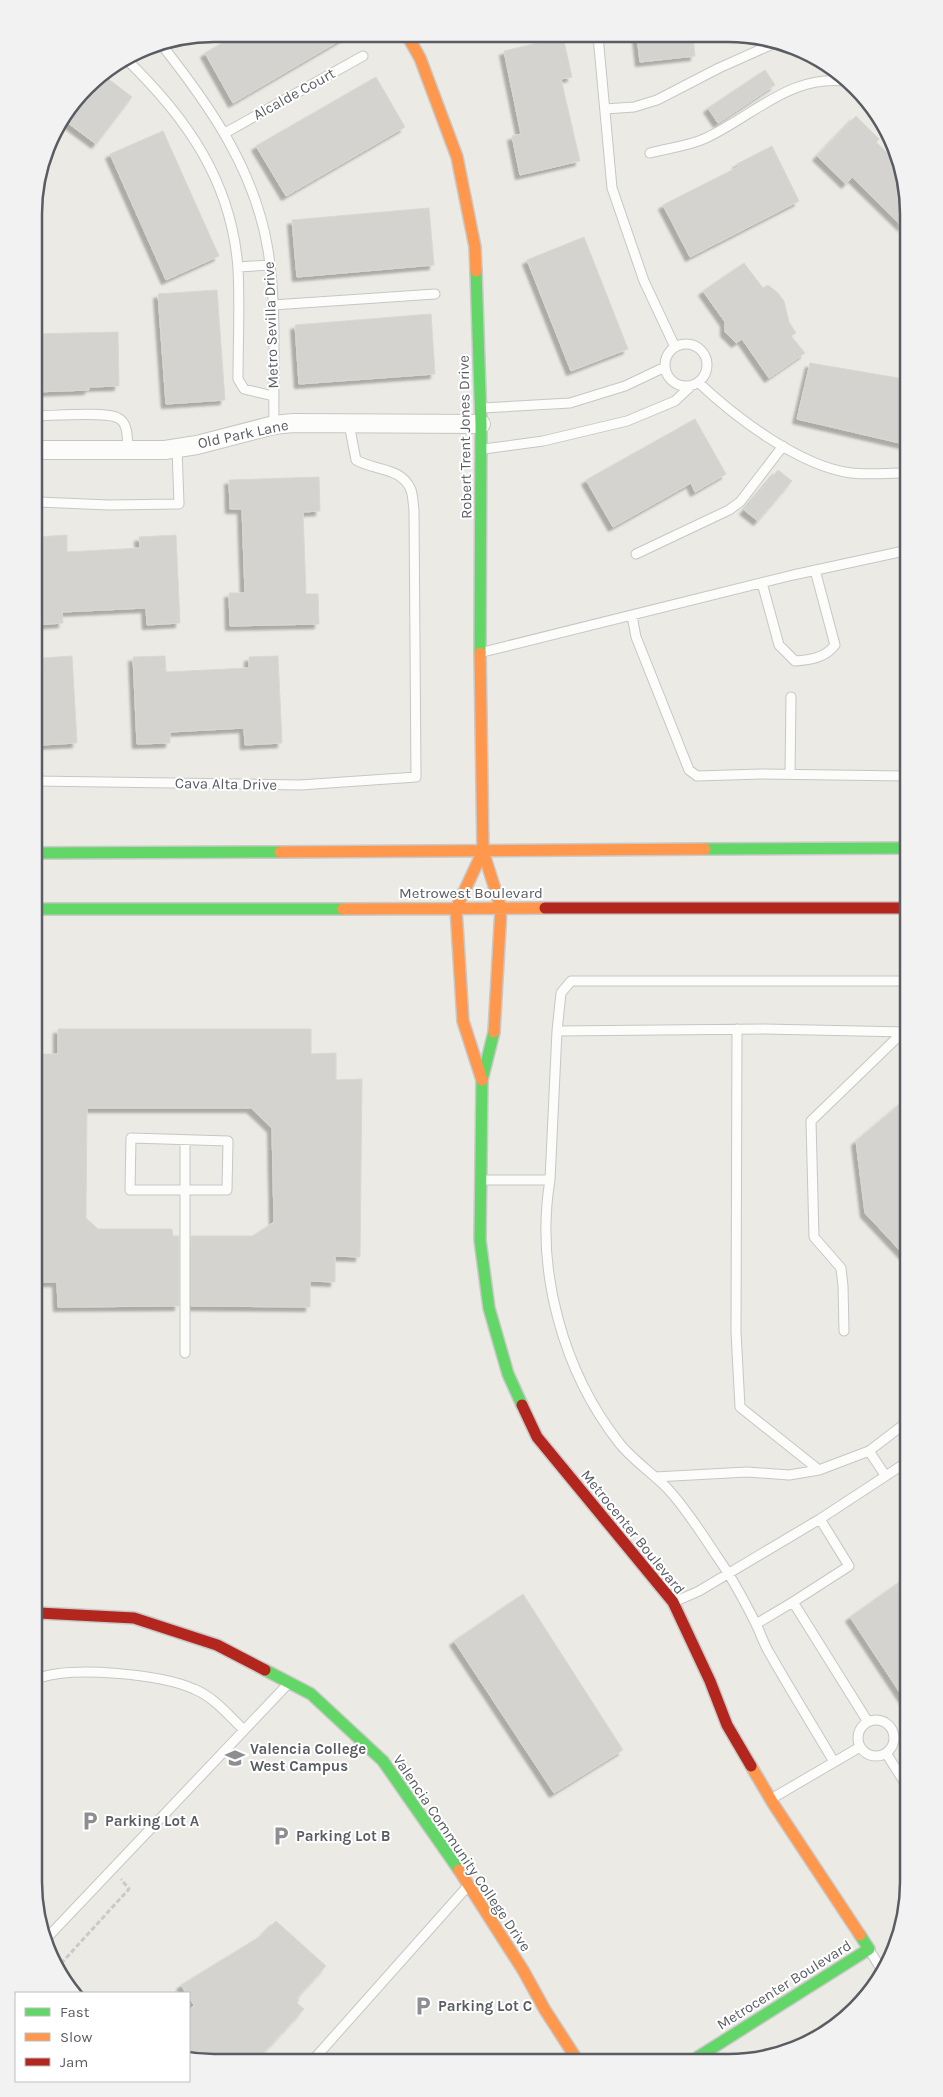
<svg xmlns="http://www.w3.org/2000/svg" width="943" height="2097" viewBox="0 0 943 2097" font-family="Karla,sans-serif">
<defs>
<filter id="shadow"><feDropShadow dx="-4.5" dy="4.5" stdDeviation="1" flood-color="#0004"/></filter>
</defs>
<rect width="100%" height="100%" fill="#ebeae4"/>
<!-- building -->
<path fill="#d4d3cf" stroke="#dad8d3" filter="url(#shadow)" d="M238,34l111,1 -116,68 -28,-50z
M637,36l56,1 2,19 -55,6z
M563,37l9,40 -11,2 19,82 -60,14 -8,-39 9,-2 -17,-83z
M765,70l10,15 -57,38 -10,-15z
M102,74l30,23 -36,47 -32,-24 31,-41z
M376,77l29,50 -119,69 -30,-50z
M856,116l23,23 -3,3 27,26v59l-51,-50 -6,7 -29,-28z
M163,131l56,125 -53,24 -56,-126z
M772,146l27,55 -109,56 -27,-52 75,-38 -1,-3z
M429,208l5,57 -137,12 -5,-57z
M584,237l44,112 -57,22 -44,-111z
M744,263l19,25 5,-3 10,8 6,8 5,21 7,11 -5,3 14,17 -36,25 -27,-39 -6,4 -11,-11v-10l-22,-31z
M217,290l8,110 -59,4 -8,-110z
M431,314l4,60 -136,10 -4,-59z
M118,332l1,54 -30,1v3l-54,2v-58z
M810,363l94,16v65l-107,-25z
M695,419l31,55 -31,18 -4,-9 -78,44 -27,-47z
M778,470l14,11 -34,40 -14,-11z
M319,477l1,34 -17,1 3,82h12l1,30 -89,2 -1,-33h16l-3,-84h-12l-1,-29z
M67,535v17l73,-4 -1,-11 37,-2 4,88 -33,2 -1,-17 -84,4 1,11 -27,2 -1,-88z
M72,656l5,87 -36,2 -2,-18 -3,1v-60l7,-1 -1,-9z
M165,656l1,16 83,-4v-11l29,-1 4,87 -37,2 -1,-17 -74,4v11l-33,1 -4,-87z
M58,1029h253v25l25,-1v27l26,-1 -2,178 -25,-1v26l-25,-1v26l-119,-1v-70h62l21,-14 -2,-94 -21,-20h-164l-1,110 12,11h74l1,7h6v70l-121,1 -1,-25h-19l-1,-228h21z
M906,1099l1,159 -42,-45 -9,-72z
M908,1576v129l-58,-88z
M523,1594l100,156 -69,43 -100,-152z
M276,1921l50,45 -29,32 2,2 -2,3 7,6 -46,50 -69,1v-49l5,-6 -5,-8v-4h-3l-5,-8 80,-49z"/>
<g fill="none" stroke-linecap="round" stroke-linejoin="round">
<defs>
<path id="lane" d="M598,36l14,152 32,93 31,66
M161,44c49,62 94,126 107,206 9,57 5,117 6,175
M126,59c61,59 106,123 112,210 2,36 0,73 0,110l6,10 29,7
M605,109l29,-2 23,-7 62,-32 56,-25
M225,133l138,-77
M650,153c19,-5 39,-7 56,-15 49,-23 86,-66 145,-56
M238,267l32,-2
M273,305l162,-11
M665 365a21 21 0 1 1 42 0a21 21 0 1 1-42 0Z
M698,382c37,35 101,84 153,91 17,2 36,0 53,0
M483,408l87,-5 55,-17 40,-19
M35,416c16,0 71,-5 83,2 11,5 9,22 10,32
M484,449l59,-8 84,-20 48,-20 17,-16
M36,450l2,52 71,3 70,-1 -2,-56
M636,554l93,-44 11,-8 43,-56
M762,583l17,62 16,16c15,-1 30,-3 40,-16l-20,-75
M632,616l4,21 53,133 8,6 64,-2 144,2
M483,652l310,-77 111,-24
M790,774l1,-77
M36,781l264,4 116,-8 -2,-267c-1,-7 -1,-14 -3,-20 -9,-23 -36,-19 -55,-30l-7,-36
M737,1029l-1,303 4,75 79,63
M557,1031l4,-38 10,-12h335
M131,1138l97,3 -1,49h-97z
M185,1140v213
M483,1180h67l7,-149 207,-2 142,3
M550,1180c-15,90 13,192 70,264 13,16 32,29 47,44 15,16 36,47 49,67 15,21 28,45 40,69 5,10 8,21 14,30 21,37 43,72 64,108
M844,1331l-1,-45 -2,-18 -27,-31 -3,-116 92,-89
M869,1451l38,-29
M655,1477l92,-5 42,3 30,-5 50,-19 16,24
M820,1519l29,47 -56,36 75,120
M674,1602l25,-11 121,-72 87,-57
M756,1624l37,-22
M39,1678c34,-12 121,-4 155,11 20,8 35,27 50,41
M858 1738a18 18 0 1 1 36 0a18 18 0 1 1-36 0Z
M886,1753l22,35
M771,1799l89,-52
M44,1941l243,-256
M870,1951l13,21
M314,2059l153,-172"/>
<path id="street" d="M35,450h130l32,-5 77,-20 19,-2 188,1"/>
<path id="fast" d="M476,271l5,153 -1,229
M705,849l200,-1
M36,853l244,-1
M37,909h306
M494,1032l-12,48 -2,160 9,68 19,66 14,31
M265,1670l46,24 72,67 76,109
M698,2057l171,-108 -9,-14"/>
<path id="slow" d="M407,35l13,23 37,99 18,90 1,24
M480,653l3,198 18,57 -7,124
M280,852l425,-3
M343,909l202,-1
M482,1080l-19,-59 -7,-112 27,-58
M751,1766l23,39 86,130
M459,1870l64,100 22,40 31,48"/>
<path id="jam" d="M545,908h361
M522,1405l15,32 136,165 37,79 17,44 24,41
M39,1613l95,5 83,27 48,25"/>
</defs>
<!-- lane casing -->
<use href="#lane" stroke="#c6c7c5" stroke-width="11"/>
<!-- street casing -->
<use href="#street" stroke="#c6c7c5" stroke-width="20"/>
<!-- fast casing -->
<use href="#fast" stroke="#c9c9c9" stroke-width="14"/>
<!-- slow casing -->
<use href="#slow" stroke="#c9c9c9" stroke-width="14"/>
<!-- jam casing -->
<use href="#jam" stroke="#c9c9c9" stroke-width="14"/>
<!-- path -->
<path stroke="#c6ccc9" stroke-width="3" stroke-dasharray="5 2.5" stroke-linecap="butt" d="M56,1969l73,-80 -8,-10"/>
<!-- lane -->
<use href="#lane" stroke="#fcfcfb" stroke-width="9"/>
<!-- street -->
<use href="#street" stroke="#fcfcfb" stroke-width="18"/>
<!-- fast -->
<use href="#fast" stroke="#63d668" stroke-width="11"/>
<!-- slow -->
<use href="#slow" stroke="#ff974d" stroke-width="11"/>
<!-- jam -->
<use href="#jam" stroke="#b3261e" stroke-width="11"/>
</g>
<!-- icons -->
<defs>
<symbol id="university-bare" viewBox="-9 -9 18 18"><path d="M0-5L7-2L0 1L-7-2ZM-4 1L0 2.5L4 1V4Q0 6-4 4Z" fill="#8c8e90" stroke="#fff" stroke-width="2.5" paint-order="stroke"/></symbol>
<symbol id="parking-bare" viewBox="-9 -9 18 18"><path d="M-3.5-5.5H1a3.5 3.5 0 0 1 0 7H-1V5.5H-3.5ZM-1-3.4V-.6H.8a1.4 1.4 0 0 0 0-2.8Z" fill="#8c8e90" stroke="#fff" stroke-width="2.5" paint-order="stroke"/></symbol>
</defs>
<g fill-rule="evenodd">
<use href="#university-bare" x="221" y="1744" width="28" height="28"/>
<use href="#parking-bare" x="76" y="1807" width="28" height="28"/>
<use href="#parking-bare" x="267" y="1822" width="28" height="28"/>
<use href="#parking-bare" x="409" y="1992" width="28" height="28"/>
</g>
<g text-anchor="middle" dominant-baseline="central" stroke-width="4" stroke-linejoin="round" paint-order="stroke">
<!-- street labels -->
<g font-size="15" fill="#595d63" stroke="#fff">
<text transform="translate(294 94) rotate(-29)">Alcalde Court</text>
<text transform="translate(271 325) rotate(-92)">Metro Sevilla Drive</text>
<text transform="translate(243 434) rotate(-12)">Old Park Lane</text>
<text transform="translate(465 437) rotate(-91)">Robert Trent Jones Drive</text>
<text transform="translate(226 784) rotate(1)">Cava Alta Drive</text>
<text x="471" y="893">Metrowest Boulevard</text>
<text transform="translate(633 1532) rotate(51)">Metrocenter Boulevard</text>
<text transform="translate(462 1853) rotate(56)">Valencia Community College Drive</text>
<text transform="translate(784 1985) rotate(-32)">Metrocenter Boulevard</text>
</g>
<!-- poi labels -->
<g font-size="15" font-weight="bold" fill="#595d63" stroke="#fff" text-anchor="start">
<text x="250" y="1749">Valencia College<tspan x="250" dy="17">West Campus</tspan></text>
<text x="105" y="1821">Parking Lot A</text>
<text x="296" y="1836">Parking Lot B</text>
<text x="438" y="2006">Parking Lot C</text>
</g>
</g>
<!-- crop -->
<path d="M0 0H943V2097H0ZM214 42H728A172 172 0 0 1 900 214V1882A172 172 0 0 1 728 2054H214A172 172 0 0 1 42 1882V214A172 172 0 0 1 214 42Z" fill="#f2f2f3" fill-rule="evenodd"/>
<path fill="none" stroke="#595d63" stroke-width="2.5" d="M214 42H728A172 172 0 0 1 900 214V1882A172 172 0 0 1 728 2054H214A172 172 0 0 1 42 1882V214A172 172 0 0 1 214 42Z"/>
<!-- legend -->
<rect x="15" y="1992" width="175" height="90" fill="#ffffff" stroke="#bdbec1"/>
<rect x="25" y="2008" width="25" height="8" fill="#63d668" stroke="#bdbec1"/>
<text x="60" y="2017" font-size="15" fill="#595d63">Fast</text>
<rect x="25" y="2033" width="25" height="8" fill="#ff974d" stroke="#bdbec1"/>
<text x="60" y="2042" font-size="15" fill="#595d63">Slow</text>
<rect x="25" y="2058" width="25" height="8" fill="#b3261e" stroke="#bdbec1"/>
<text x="60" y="2067" font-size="15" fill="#595d63">Jam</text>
</svg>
